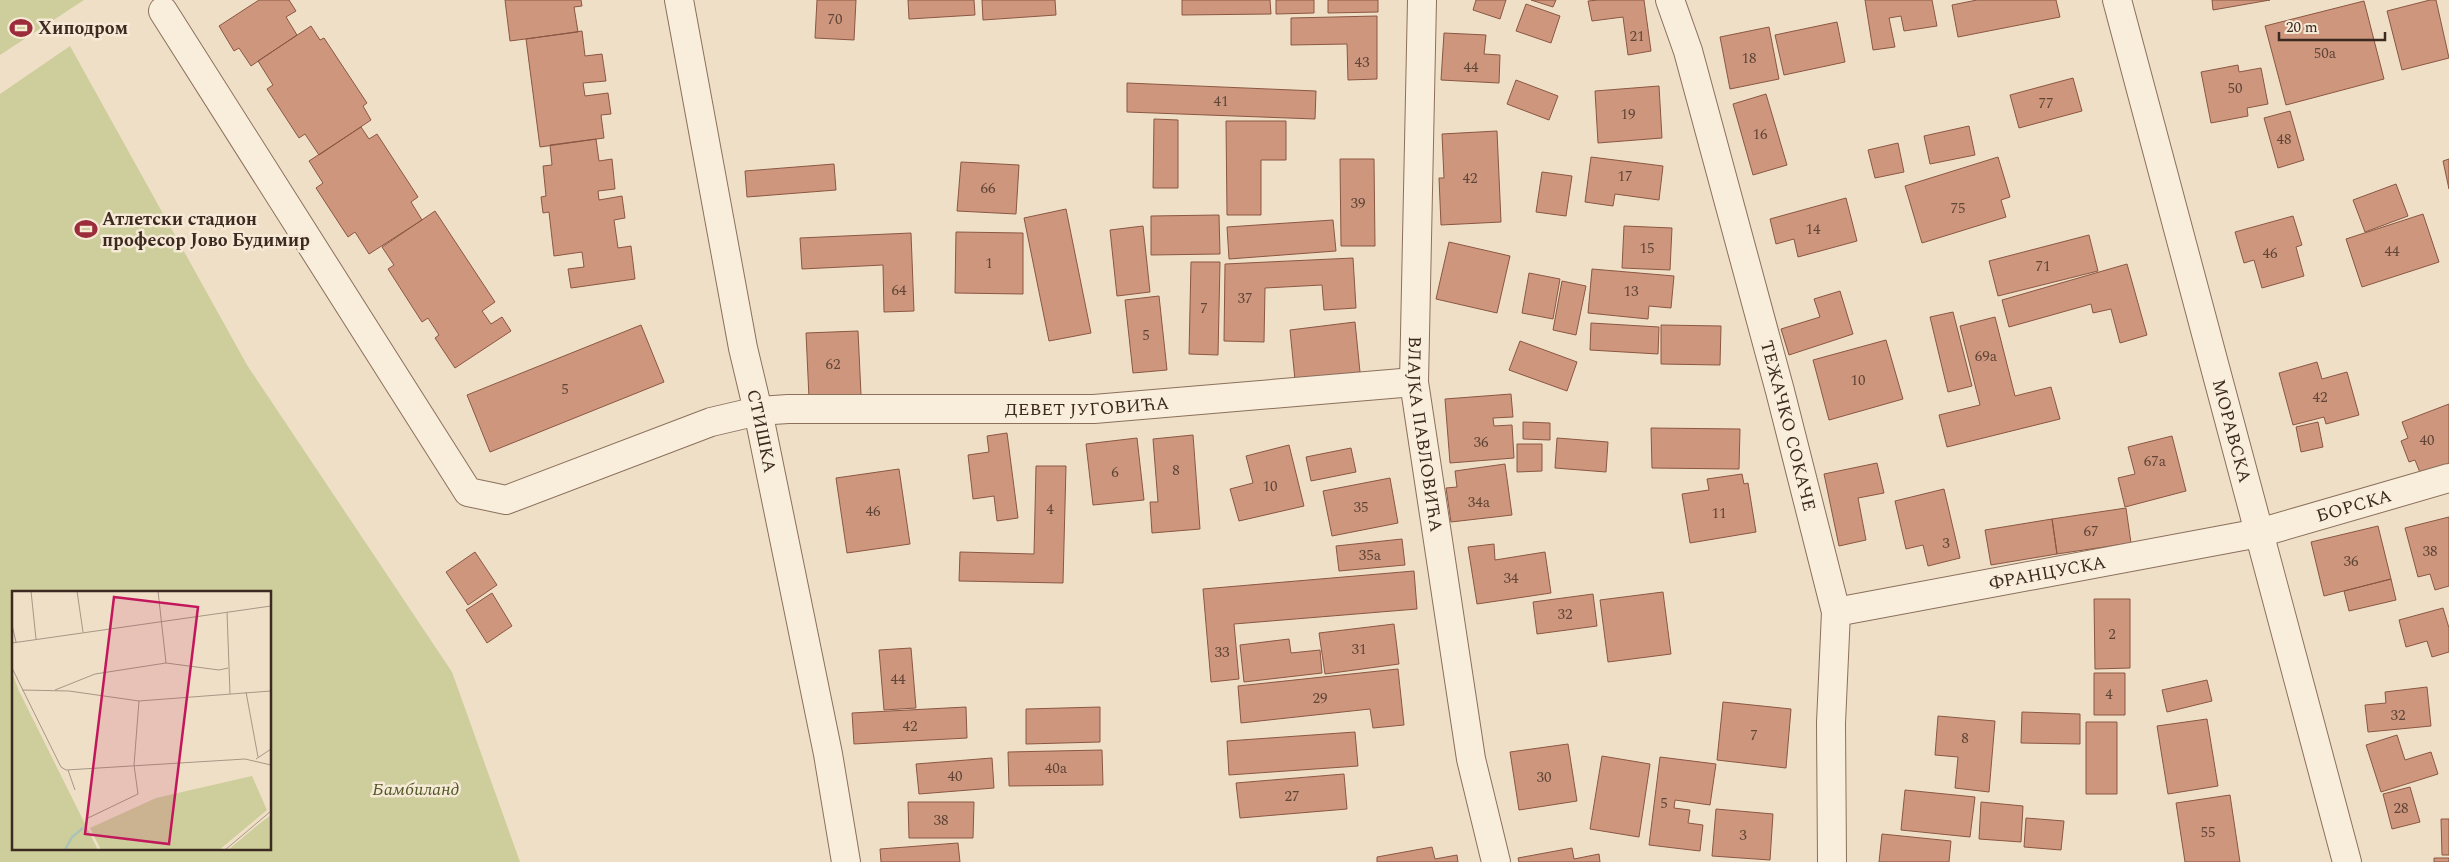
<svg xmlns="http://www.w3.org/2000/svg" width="2449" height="862" viewBox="0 0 2449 862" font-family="Spectral,serif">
<rect width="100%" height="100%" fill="#efdfc7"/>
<!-- green -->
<path fill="#cdce9b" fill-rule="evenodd" d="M0,0h84l-84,55z
M70,46l177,319 205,307 68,190h-520v-768zM14,592h256v256h-256z"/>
<!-- building -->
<path fill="#cd967d" stroke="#8b5742" d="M259,0h30l7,11 -10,6 11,18 -46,31 -12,-18 -5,3 -15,-25z
M505,0h76l1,6 -8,1 4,25 -68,9z
M817,0h39l-2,40 -39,-2z
M908,0h66l1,15 -66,4z
M982,0h73l1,15 -73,5z
M1182,0h88l1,14 -89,1z
M1276,0h38v13l-38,1z
M1328,0h50v12l-50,1z
M1476,0h30l-6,19 -27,-9z
M1531,0h25l-3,7z
M1598,0h46l7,51 -23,4 -5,-38 -31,4 -4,-20z
M1865,0h67l5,26 -33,5 -3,-15 -12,2 6,29 -22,3z
M1977,0h79l4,17 -102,20 -6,-32z
M2212,0h58l-57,10z
M2430,0h6l13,58 -47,12 -15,-59z
M2364,1l20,78 -98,26 -21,-79z
M1526,4l34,12 -9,27 -35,-12z
M1377,16v63l-29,1 -1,-36 -56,1v-27z
M1837,22l8,40 -61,13 -9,-40z
M311,26l9,14 4,-2 43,65 -4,3 8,14 -52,35 -14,-21 -6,4 -32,-49 6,-4 -15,-24z
M1769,27l10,52 -49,10 -10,-52z
M582,31l3,25 17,-2 4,27 -23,2 2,13 23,-3 3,21 -10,1 3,23 -64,9 -14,-108z
M1444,33l42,2 -2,19 16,1 -1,28 -58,-3z
M2238,65l1,7 22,-4 7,36 -21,4 1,8 -37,7 -10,-51z
M2073,78l9,33 -63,17 -9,-33z
M1516,80l42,16 -9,24 -42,-16z
M1127,83l189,8 -1,28 -188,-7z
M1659,86l3,52 -64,5 -3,-52z
M1766,94l21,71 -34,10 -20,-71z
M2290,111l14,49 -26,8 -14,-50z
M1154,119l24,1v68h-25z
M1226,121h60v39h-25v55h-34z
M1969,126l6,29 -45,9 -6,-28z
M361,127l8,12 8,-5 41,63 -7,5 11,18 -53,34 -14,-22 -7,5 -32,-49 7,-5 -14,-22z
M1497,131l4,91 -60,3 -2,-47h5l-2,-44z
M596,139l3,22 13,-2 3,30 -17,2 1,9 23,-4 3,22 -11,2 4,28 13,-2 4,33 -64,9 -3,-19 16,-2 -2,-15 -28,4 -5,-44 -6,1 -2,-16 5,-1 -3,-30 9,-1 -2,-20z
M1898,143l6,29 -29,6 -7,-28z
M1591,157l72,9 -4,34 -44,-6 -2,12 -28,-4z
M1998,157l12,40 -9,3 5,17 -84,26 -17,-57z
M1340,159h34l1,87h-34z
M2449,159v30l-6,-28z
M961,162l58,3 -3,49 -59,-3z
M834,164l2,26 -89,7 -2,-26z
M1542,172l30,4 -6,40 -30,-4z
M2396,184l12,32 -43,16 -12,-32z
M1846,198l11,43 -59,16 -4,-18 -18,5 -6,-25z
M1066,209l25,124 -42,8 -25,-123z
M435,211l60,91 -13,9 9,13 11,-7 9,14 -56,37 -20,-30 4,-3 -11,-17 -6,4 -34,-53 6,-4 -12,-18z
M2423,214l16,48 -77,25 -16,-48z
M1219,215l1,39 -69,1v-39z
M2293,216l9,29 -6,2 8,29 -42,12 -8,-28 -10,3 -9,-31z
M1333,220l3,31 -107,8 -2,-32z
M1143,226l7,66 -33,4 -7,-66z
M1624,226l48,2 -2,42 -48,-2z
M956,232l67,1v61l-68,-1z
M911,233l3,78 -30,1 -1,-47 -81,4 -2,-31z
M2089,235l9,36 -100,25 -9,-35z
M1449,242l61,14 -13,57 -61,-14z
M1353,258l3,50 -32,2 -2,-25 -57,3 -1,54 -40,-1 1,-77z
M1191,262h29l-2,93 -29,-1z
M2127,264l20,71 -27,8 -9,-34 -18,4 -2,-9 -82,23 -7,-27z
M1592,269l82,7 -3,32 -22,-2 -1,13 -60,-6z
M1529,273l31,6 -7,40 -31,-6z
M1562,281l24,5 -10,49 -23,-5z
M1840,291l13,43 -64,21 -8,-26 39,-12 -6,-18z
M1159,296l8,74 -34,3 -8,-73z
M1953,312l19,74 -24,6 -18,-75z
M1995,317l20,79 36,-9 9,32 -113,28 -8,-32 41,-10 -20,-79z
M1355,322l5,50 -65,8 -5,-50z
M1591,323l68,4 -1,27 -68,-4z
M641,325l23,57 -174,70 -23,-57z
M1661,325l60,1 -1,39 -59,-1z
M858,331l3,64 -52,3 -3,-65z
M1886,340l17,59 -74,21 -16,-60z
M1520,341l57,21 -10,29 -58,-21z
M2317,362l5,17 25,-7 12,43 -33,9 -2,-7 -31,8 -14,-52z
M1511,394l2,23 -20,1 1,8 18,-1 2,33 -64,5 -5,-64z
M2449,404v67l-28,4 -6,-15 -6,2 -8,-21 7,-3 -6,-16z
M1523,422l27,1v17l-27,-1z
M2318,422l5,25 -22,5 -5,-25z
M1651,428l89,1 -1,40 -87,-1z
M1007,433l11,85 -21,3 -3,-25 -21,3 -5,-44 21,-3 -2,-16z
M1193,435l7,94 -48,4 -2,-31h8l-5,-63z
M2172,436l14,55 -61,16 -7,-29 17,-4 -7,-27z
M1137,438l7,62 -51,5 -7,-61z
M1557,438l51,4 -2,30 -51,-4z
M1517,444h25v27l-25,1z
M1289,445l15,61 -65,15 -9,-32 23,-6 -7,-27z
M1351,448l5,24 -45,9 -5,-24z
M1877,463l7,30 -26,5 8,42 -27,6 -15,-72z
M1505,464l7,51 -61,7 -5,-34 11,-1 -2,-16z
M1036,466h30l-3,117 -104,-2 1,-29 74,2z
M899,469l11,75 -63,9 -11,-75z
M1742,474l2,10 4,-1 8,49 -66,11 -8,-49 27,-4 -2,-11z
M1390,478l8,45 -66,13 -9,-45z
M1944,489l16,69 -32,8 -5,-21 -17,4 -11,-48z
M2126,508l5,35 -74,11 -5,-35z
M2449,517v69l-14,4 -5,-16 -12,3 -13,-49z
M2052,519l5,35 -66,11 -6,-35z
M2378,526l13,53 -67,17 -13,-54z
M1402,539l3,26 -66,6 -3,-25z
M1494,544l1,16 50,-8 6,41 -74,11 -9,-57z
M475,552l22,33 -29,20 -22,-33z
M1414,571l3,38 -183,15 5,55 -28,3 -8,-93z
M2391,579l5,21 -47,11 -5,-20z
M1663,592l8,62 -63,8 -8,-62z
M492,593l20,33 -25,17 -21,-33z
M1593,594l4,32 -60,8 -4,-32z
M2094,599h36v69l-35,1z
M2443,608l6,20v24l-17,5 -5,-16 -21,6 -7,-27z
M1394,624l5,40 -74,10 -6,-41z
M1289,639l2,14 29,-3 2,23 -78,9 -4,-37z
M911,648l5,60 -32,2 -5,-60z
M1398,669l6,56 -31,3 -3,-19 -129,14 -3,-37z
M2094,673h31v42h-31z
M2207,680l5,21 -45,11 -5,-22z
M2427,687l4,39 -63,6 -3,-27 21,-2 -1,-11z
M1723,702l68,7 -5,59 -69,-8z
M966,707l1,31 -113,6 -2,-31z
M1100,707v35l-74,2v-35z
M2022,712l58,2v30l-59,-1z
M1938,716l57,5 -6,71 -34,-4 3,-31 -23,-2z
M2207,719l11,67 -50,8 -11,-68z
M2086,722h31v72h-31z
M1355,732l3,34 -129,9 -2,-34z
M2397,735l8,25 26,-8 7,22 -57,18 -15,-47z
M1568,744l9,57 -58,9 -9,-58z
M1102,750l1,35 -94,1 -1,-34z
M1602,756l48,8 -11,73 -49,-8z
M1660,757l56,7 -6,41 -35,-5 -1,8 16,2 -2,13 15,2 -3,26 -51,-6z
M992,758l2,30 -75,6 -3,-30z
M1344,774l3,35 -107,9 -4,-35z
M2410,787l10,35 -28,7 -9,-35z
M1905,790l70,7 -5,40 -69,-7z
M2230,795l10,67h-55l-9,-59z
M908,802h66l-1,36h-64z
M1981,802l42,4 -2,36 -42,-3z
M1716,809l57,5 -3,46 -58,-4z
M2026,818l38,3 -3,29 -37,-3z
M2441,819h8v36h-7z
M1882,834l69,7 -2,21h-70z
M958,843l2,19h-79l-1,-13z
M1432,847l3,12 22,-4 1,7h-81v-5z
M1572,848l2,11 25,-5 1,8h-81l-1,-4z
M2434,858h15v4h-15z"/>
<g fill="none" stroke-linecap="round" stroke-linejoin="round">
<defs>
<g id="minor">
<path id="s1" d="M679,0l64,348 15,63 70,343 18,108"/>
<path id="s2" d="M1422,0l-8,382 57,377 25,103"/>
<path id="s3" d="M1670,0l18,51 92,340 56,221 -5,111 1,139"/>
<path id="s4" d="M163,11l305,481 38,8 205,-78 47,-11 30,-2h306l320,-27"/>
<path id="s5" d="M1836,612l423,-79 190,-55"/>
</g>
<g id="tertiary">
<path id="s6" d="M2117,0l230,862"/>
</g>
</defs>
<!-- minor casing -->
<use href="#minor" stroke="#8b705c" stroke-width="30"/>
<!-- tertiary casing -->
<use href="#tertiary" stroke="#8b705c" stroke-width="30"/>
<!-- minor -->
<use href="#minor" stroke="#f9eddb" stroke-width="28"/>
<!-- tertiary -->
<use href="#tertiary" stroke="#f9eddb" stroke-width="28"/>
</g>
<!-- icons -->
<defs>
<symbol id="stadium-bare" viewBox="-9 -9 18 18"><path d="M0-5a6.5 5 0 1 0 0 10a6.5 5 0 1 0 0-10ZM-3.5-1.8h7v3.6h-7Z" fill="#9b2c39" stroke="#f6ead7" stroke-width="2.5" paint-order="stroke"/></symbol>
</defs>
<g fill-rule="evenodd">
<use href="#stadium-bare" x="5" y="12" width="32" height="32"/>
<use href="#stadium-bare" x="70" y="213" width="32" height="32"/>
</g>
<g text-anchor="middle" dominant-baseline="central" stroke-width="5" stroke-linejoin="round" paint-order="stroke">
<!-- number labels -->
<g font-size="15" fill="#604537">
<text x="835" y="19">70</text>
<text x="1637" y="36">21</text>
<text x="2325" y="53">50a</text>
<text x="1749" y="58">18</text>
<text x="1362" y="62">43</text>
<text x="1471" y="67">44</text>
<text x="2235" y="88">50</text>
<text x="1221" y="101">41</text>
<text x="2046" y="103">77</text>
<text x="1628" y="114">19</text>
<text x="1760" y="134">16</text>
<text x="2284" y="139">48</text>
<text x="1625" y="176">17</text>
<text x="1470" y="178">42</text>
<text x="988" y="188">66</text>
<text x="1358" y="203">39</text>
<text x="1958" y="208">75</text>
<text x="1813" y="229">14</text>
<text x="1647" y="248">15</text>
<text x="2392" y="251">44</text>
<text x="2270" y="253">46</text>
<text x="989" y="263">1</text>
<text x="2043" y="266">71</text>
<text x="899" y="290">64</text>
<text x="1631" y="291">13</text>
<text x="1245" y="298">37</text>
<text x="1204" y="308">7</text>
<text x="1146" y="335">5</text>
<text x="1986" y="356">69a</text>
<text x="833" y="364">62</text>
<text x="1858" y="380">10</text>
<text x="565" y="389">5</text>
<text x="2320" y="397">42</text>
<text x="2427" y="440">40</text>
<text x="1481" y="442">36</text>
<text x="2155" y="461">67a</text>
<text x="1176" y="470">8</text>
<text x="1115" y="472">6</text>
<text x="1270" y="486">10</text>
<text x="1479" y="502">34a</text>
<text x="1361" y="507">35</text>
<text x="1050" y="509">4</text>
<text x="873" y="511">46</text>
<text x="1719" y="513">11</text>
<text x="2091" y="531">67</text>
<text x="1946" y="543">3</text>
<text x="2430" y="551">38</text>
<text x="1370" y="555">35a</text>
<text x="2351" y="561">36</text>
<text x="1511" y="578">34</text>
<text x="1565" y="614">32</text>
<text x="2112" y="634">2</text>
<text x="1359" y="649">31</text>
<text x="1222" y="652">33</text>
<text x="898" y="679">44</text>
<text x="2109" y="694">4</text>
<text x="1320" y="698">29</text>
<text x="2398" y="715">32</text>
<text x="910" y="726">42</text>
<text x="1754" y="735">7</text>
<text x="1965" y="738">8</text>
<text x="1056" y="768">40a</text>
<text x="955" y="776">40</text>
<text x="1544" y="777">30</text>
<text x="1292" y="796">27</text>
<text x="1664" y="803">5</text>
<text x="2401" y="808">28</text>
<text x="941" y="820">38</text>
<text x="2208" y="832">55</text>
<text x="1743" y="835">3</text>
</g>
<!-- poi labels -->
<g font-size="18" font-weight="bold" fill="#3c2a20" stroke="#f6ead7" text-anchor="start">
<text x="38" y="28">Хиподром</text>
<text x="102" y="219">Атлетски стадион<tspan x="102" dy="21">професор Јово Будимир</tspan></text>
</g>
<!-- street labels -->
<g font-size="18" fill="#3c2a20" stroke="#f6ead7">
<text stroke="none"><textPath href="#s4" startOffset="1205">ДЕВЕТ ЈУГОВИЋА</textPath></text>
<text stroke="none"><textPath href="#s3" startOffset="442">ТЕЖАЧКО СОКАЧЕ</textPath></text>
<text stroke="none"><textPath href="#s1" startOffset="439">СТИШКА</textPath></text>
<text stroke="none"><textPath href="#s6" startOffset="446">МОРАВСКА</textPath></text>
<text stroke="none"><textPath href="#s2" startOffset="435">ВЛАЈКА ПАВЛОВИЋА</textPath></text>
<text stroke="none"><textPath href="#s5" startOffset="529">БОРСКА</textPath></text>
<text stroke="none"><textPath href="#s5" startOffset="215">ФРАНЦУСКА</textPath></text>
</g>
<!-- park labels -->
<g font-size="18" font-style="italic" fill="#515826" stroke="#f6ead7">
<text x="416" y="789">Бамбиланд</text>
</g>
</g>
<!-- overview -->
<g transform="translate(12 591)">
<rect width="259" height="259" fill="#efdfc7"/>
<path d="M0,81l7,19 79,159h-86zM240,185l15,34 -48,40h-118l-11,-22 66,-30zM259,224v35h-43l31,-26z" fill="#cdce9b"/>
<path fill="none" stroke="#a9c3b8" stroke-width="2.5" d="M53,259l7,-13 11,-9"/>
<path fill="none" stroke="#a79784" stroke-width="1" d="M19,0l5,48M65,0l6,41M146,0l8,72M215,21l3,82M0,34l4,17M0,52l259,-37M0,77l49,99 5,3 179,-11 26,6M10,99l47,1 70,10 132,-10M43,99l40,-16 71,-11 53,7 9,-2M234,101l12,65M244,168l15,-10M56,179l7,20M76,227l50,-24 -4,-29 5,-64M213,259l46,-39"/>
<path fill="#c2185b" fill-opacity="0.15" stroke="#c2185b" stroke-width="2.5" d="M102,6l84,10 -29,237 -84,-10z"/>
<rect width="259" height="259" fill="none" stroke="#3c2a20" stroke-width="2.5"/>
</g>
<!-- scale -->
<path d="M2279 32v8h106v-8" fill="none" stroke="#3c2a20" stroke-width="2.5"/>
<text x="2286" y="32" font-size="15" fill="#3c2a20" stroke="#f6ead7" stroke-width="4" paint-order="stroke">20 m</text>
</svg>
